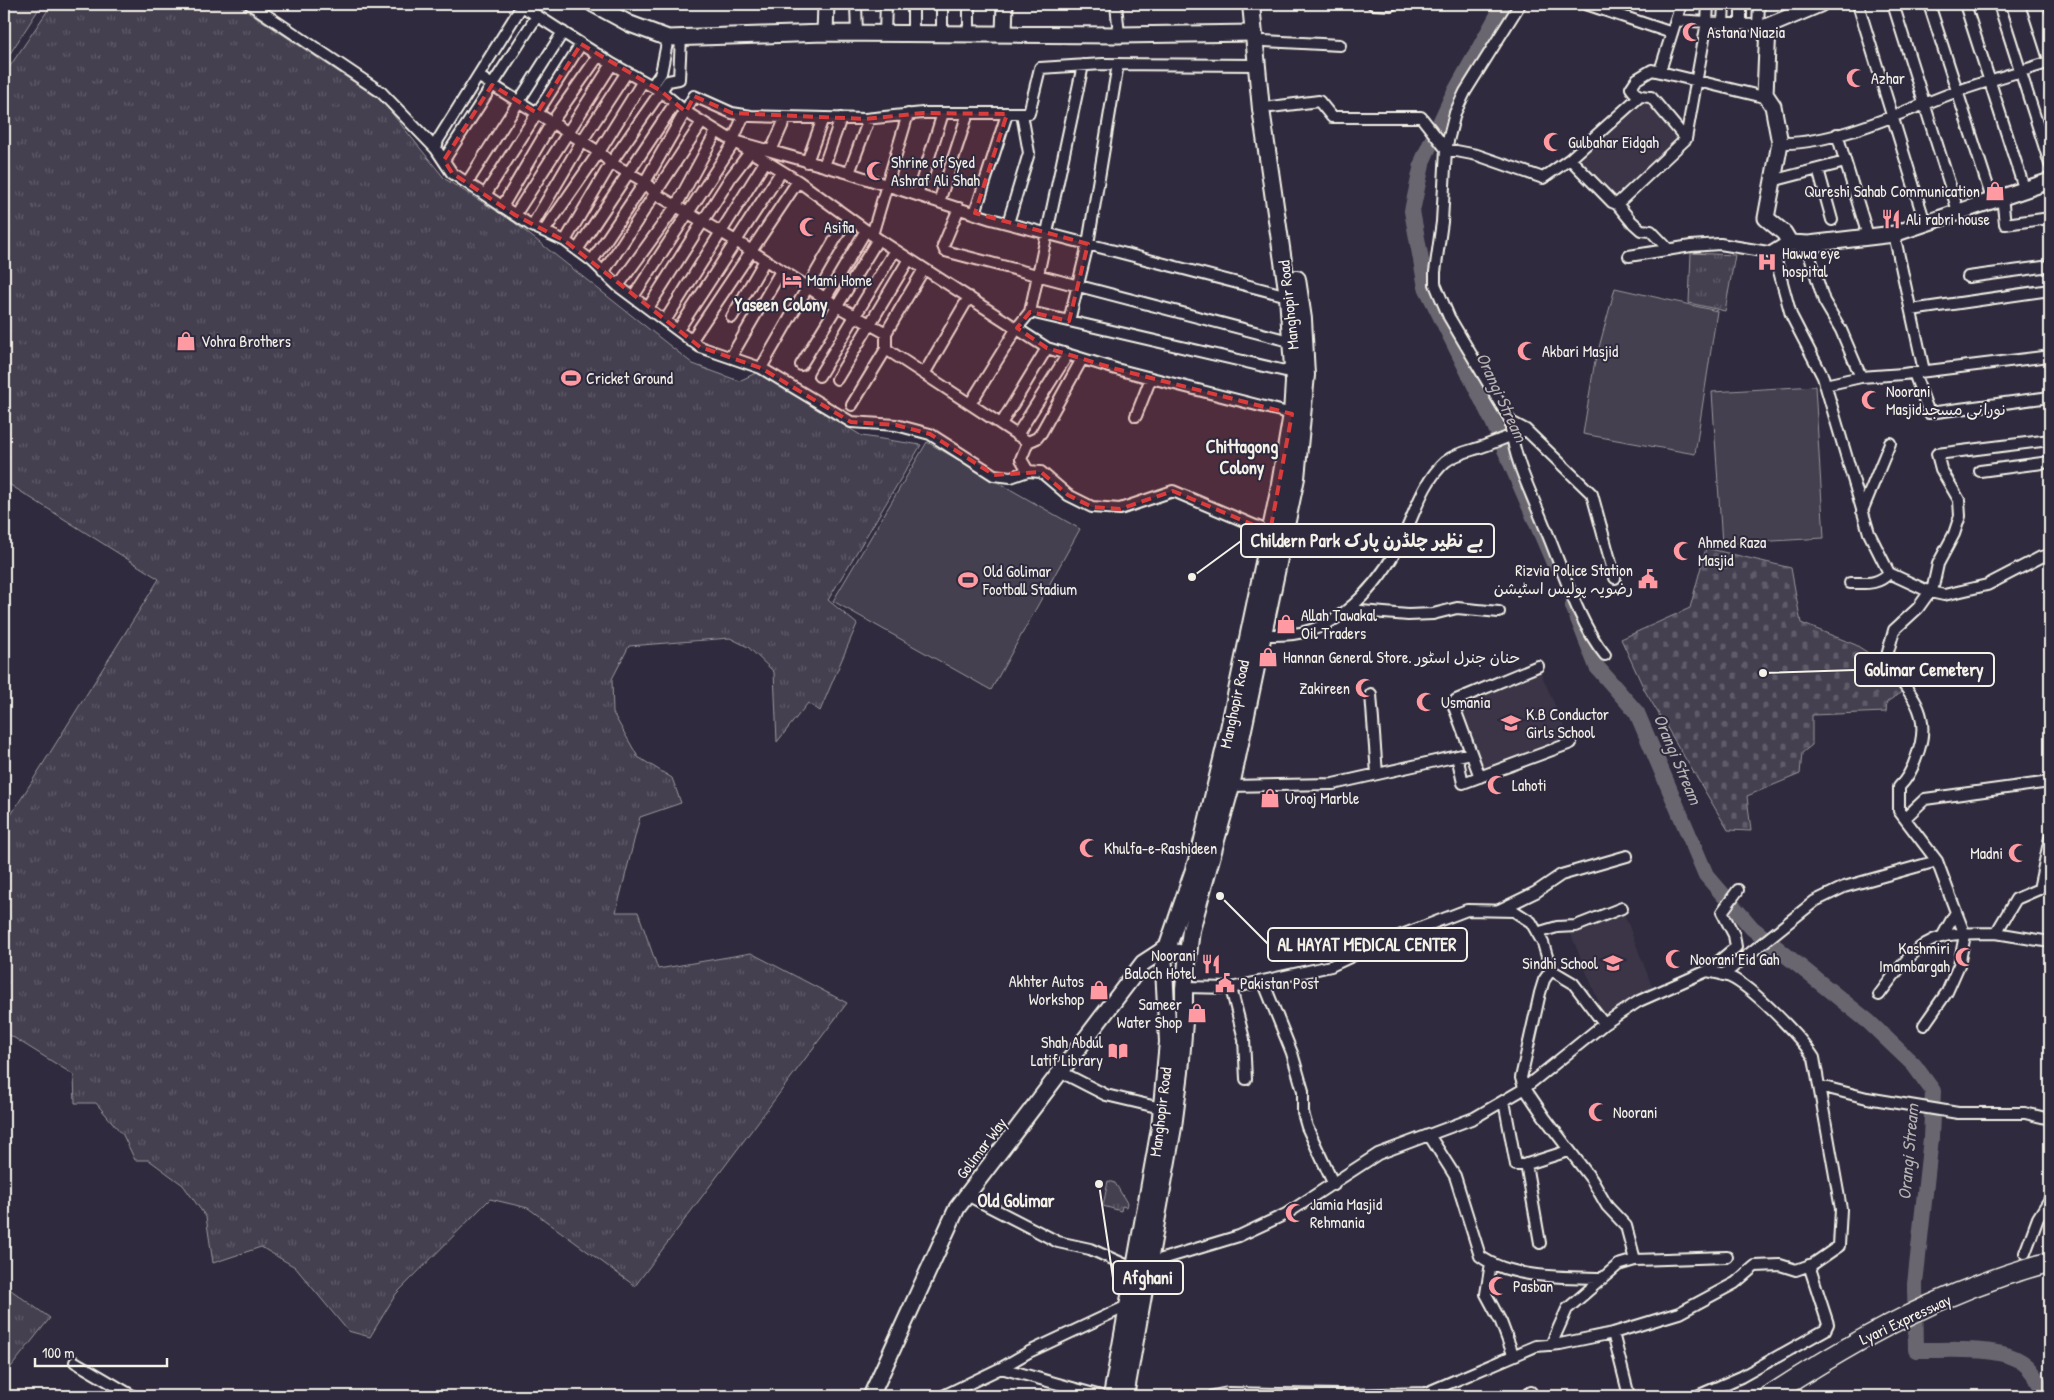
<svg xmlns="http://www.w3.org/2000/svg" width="2054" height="1400" viewBox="0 0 2054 1400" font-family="'Patrick Hand','Playpen Sans Arabic',sans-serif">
<defs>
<pattern id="grass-tufts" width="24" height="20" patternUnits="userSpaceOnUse" patternTransform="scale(1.25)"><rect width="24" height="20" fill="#454050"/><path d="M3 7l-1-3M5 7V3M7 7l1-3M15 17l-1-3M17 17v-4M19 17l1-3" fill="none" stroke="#605c69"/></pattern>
<pattern id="cemetery-stones" width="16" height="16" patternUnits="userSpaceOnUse" patternTransform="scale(1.25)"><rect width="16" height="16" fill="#454050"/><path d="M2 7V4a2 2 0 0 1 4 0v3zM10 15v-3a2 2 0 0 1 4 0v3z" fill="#605c69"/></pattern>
</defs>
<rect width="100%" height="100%" fill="#2f2a3d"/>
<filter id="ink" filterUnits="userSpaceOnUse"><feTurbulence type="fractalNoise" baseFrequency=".02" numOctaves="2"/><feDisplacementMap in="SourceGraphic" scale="10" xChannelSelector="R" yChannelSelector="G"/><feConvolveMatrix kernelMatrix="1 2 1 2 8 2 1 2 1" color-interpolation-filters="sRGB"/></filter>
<g filter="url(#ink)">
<!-- built -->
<path fill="#3b3647" d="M1645,97l41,42 -69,65 -47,-45z
M1538,666l33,77 -91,34 -24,-77z
M1622,908l33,86 -51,21 -34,-83z"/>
<!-- grass -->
<path fill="url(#grass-tufts)" stroke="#9c989c" d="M4,4h38l-38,59z
M52,4h185l145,97 63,78 66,41 182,144 46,17 19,-9 104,64 59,9 -93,155 29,24 -37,87 -12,-8 -31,39 -3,-70 -26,-25 -18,-9 -101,8 -17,33 1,34 25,44 34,21 9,25 -41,14 -24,95h22l20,57 93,-16 96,50 -212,283 -107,-78 -38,-9 -94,95 -26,43 -22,-6 -53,-64 -34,-20 -48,16 -7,-46 -23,-32 -34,-25h-14l-12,-25 -27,-32h-21l-1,-28 -66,-41 -4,2v-210l155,-247 -155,-98v-406z
M1691,253l44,2 -10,56 -36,-8z
M1108,1181l7,2 12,20 -1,4 -4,-1 -1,5 -18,-5z
M4,1285l46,33 -46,58z"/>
<!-- cemetery -->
<path fill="url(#cemetery-stones)" stroke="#9c989c" d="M1706,548l85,20 10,55 55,22 17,11 30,35 -16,11 -1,10 -74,3v30l-10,8 -2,21 -53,22 4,35 -23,-1 -83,-139 -24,-52 69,-31z"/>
<!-- pitch -->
<path fill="#454050" stroke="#9c989c" d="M1615,288l102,23 -22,143 -112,-20 11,-68z
M1815,386l9,152 -102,6 -10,-152z
M927,442l153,87 -89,161 -158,-89z"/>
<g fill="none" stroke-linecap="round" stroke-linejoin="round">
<!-- river -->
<path stroke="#6a6670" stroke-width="16" d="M1504,4l-53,95 -28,61 -11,51 14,76 68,137 60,139
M1573,606l24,61 40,46 69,162 46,53 117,94 45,43 19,26 -2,47 -16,146 1,66c30,1 90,-6 112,17 8,8 13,19 18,29"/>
<defs>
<path id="street" d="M250,4l131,88 55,57
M523,4l-85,136 -2,9 16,24 80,53 33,15 27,20 26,25 82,61 61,21 90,54 45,3 34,9 64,41 17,2 17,-6 13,1 27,23 24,12 28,2 53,-18 97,41
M856,4l1,30
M1116,4l3,31
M1373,4l18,1
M1520,4l-55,88 -10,21 -9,36 -4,73 -7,50v12l14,33 62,105 15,8 66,64 23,84
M1586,4l86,29
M1858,4l67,219
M1893,4l65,207
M1929,4l63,195
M1965,4l59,184
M1999,4l51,160
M522,6l90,58 49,27 25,21 112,69 80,58 169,109 69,21 176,45
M1676,20l92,6
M1723,23l1,-19
M1741,24v-20
M1758,26l1,-22
M885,33l1,-29
M913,33v-29
M942,33v-29
M969,33v-29
M1264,41l76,4
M1660,71l21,-67
M478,76l121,76 12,11 34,19 11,12 20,12 60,35 101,65 49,27v16l-34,56
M652,86l9,-13 7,-35
M1271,107l48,-6 13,16h89l25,32 31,6 66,23 27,-19 69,-62
M1837,134l31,102
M1686,139l21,-117 1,-18
M733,140l11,-25
M1780,143c54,2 124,-32 175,-51 31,-11 64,-20 95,-30
M771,151l15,-34
M1570,159l42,43 5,2 14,17 10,9 10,1 18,19
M444,160l93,-144
M807,162l16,-44
M824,166l17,-48
M1818,169l14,51
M849,173l20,-54
M1772,181l73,-19
M467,183l96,-151
M485,195l96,-151
M917,195l26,-82
M2002,196l3,28 45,-6
M939,202l29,-89
M1617,204l69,-65 -35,-42c-10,-1 -14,0 -20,-9l6,-9 15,-9 116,28
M502,207l50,-85 47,-67
M959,208l-16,38 2,5 348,91
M975,213l32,-99
M515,215l97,-151
M1008,223l21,-70 -7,-39
M532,226l50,-85 45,-69
M545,230l54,-78 44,-71
M1894,234l30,137
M872,235l36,-121
M565,241l46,-78 57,-82 11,-2 2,-42
M1806,244l18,57 17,29 20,47 42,-3 147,-18
M577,250l98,-147
M1629,256l62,-10 29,-2 54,9 17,62 32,62 46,156 20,40 41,19 14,3 43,-10 54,-28 9,-2
M592,261l53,-79 49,-86 38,17 19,3 114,3 58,-6h106l11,-45 63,-4 154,1
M603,273l99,-151
M1968,277l82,-11
M618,286l58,-80 40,-74
M633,297l102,-156 114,32 142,46 297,77
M825,299l41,-69
M648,308l83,-131 19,-25
M1911,310l139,-20
M1030,312l264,61
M732,317l33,-57
M665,321l100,-159
M1069,321l19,-77 30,-180
M678,330l103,-158
M886,333l38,-64
M691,341l107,-160
M886,349l142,93 -7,17 7,12
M731,357l50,-86
M801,365l77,-126
M761,368l87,-151
M1914,373l15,40 121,-16
M924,374l45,-77
M819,376l76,-126
M837,379l72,-120
M1825,385l36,-8
M970,404l47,-76 13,-16 53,-247
M1136,416l15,-38
M1001,424l46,-76
M1511,428c3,33 23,71 35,102 16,38 33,94 59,125
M1017,435l51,-81
M1028,442l9,-4 4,-5 41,-74
M1980,471l70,-9
M1862,511l28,-68
M1850,583c16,0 28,2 39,-10
M1349,610l59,5 25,-1 24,-6 42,4
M1263,635c10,0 20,0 30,-1 53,-6 93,-59 113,-103 11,-25 19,-51 39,-69 13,-10 27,-11 42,-17 13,-5 26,-10 39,-15
M1371,694l6,80
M1457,756l6,27 108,-40
M1480,777l-27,-73 3,-4 82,-34
M1231,786l102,-2 138,-31
M1905,818l20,-19 125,-17
M1499,910l37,-18 25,-17 66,-19
M1537,933l20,-6 19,-1 46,-18
M1996,933l54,9
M1942,937l14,-25 -19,-51 -38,-50v-24c9,-9 13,-17 17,-29 18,-43 -4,-64 -31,-95l9,-33 24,-22 15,-21 5,-23 16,-30 6,-18 -1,-16 -18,-31 -4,-15 113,-14
M1551,970l22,13 31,41
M1723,975l92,-74 29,-14 93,-26
M1263,981l29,72 11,38v22l4,14 27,58
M1184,987l47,1 100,-22 47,-22 89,-34 47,1 17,11 12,21 8,27 -7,10 -4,13 -19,85 3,9 21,31 47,62 15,26 19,20 9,34 -17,5 -51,44 -16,36
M1231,988l13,51 2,40
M1879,995c16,-21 35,-51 62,-58 17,-5 38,-3 55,-4l20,-34 23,-10 11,-51
M1924,1025l23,-33 12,-27 6,-30 -9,-23
M1061,1072l45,23 55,13
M1820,1086l47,12 91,15h67l25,6
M1504,1101l12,64h8l44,-14
M1429,1135l26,41 25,80c30,23 86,21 122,22
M1526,1164l14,79
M967,1195l91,47 32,7 45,20
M2025,1253l13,-35 12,-19
M1635,1260l92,-3
M1149,1263l90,-27 47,-22 92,-60 96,-36 48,-28 82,-66 35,-23 68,-30 29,-24 -2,-12 -12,-23 16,-22
M1491,1263l-5,31 15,28 12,32
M1613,1333l16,63
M75,1362l58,34
M1001,1368l28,-16 98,-46
M943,1396l58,-28 100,28
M1213,1396l15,-3 113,2 85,-2 110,-47 24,-2 53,-11 66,-20 56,-30 20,-17 25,-1 16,5 17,-6 26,-18 2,-37 -27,-151c-13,-21 -62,-71 -84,-81 -7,-3 -15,-4 -23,-6
M1526,1396l5,-4
M1697,1396l44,-19 84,-47 3,-6 -19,-59"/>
<path id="secondary" d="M593,4l37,20 38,14 157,-5 294,2 135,-2
M2034,4l16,50
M825,33l1,-29
M1004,33l1,-29
M1790,243l-6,-10 -18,-15 14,-75 -7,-37 -8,-12 3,-68 52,-22
M1774,253l16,-10 19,1 85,-10 156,-53
M871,1396l86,-188 186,-245 20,-13 24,4"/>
<path id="primary" d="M1112,1396l48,-268 8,-86 -5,-92 5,-4 32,-94 26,-109 52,-247 14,-82 2,-32 -6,-86 -27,-187 -10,-105
M1125,1396l48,-269 7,-55 4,-50v-34l7,-58 40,-144 65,-308 10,-103 -3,-56 -6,-40"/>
<path id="highway" d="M1769,1396c89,-58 177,-107 281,-134"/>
</defs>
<!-- street casing -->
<use href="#street" stroke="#f4f1e8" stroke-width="14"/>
<!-- secondary casing -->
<use href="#secondary" stroke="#f4f1e8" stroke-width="19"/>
<!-- primary casing -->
<use href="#primary" stroke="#f4f1e8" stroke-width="20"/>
<!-- highway casing -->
<use href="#highway" stroke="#f4f1e8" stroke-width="22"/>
<!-- street -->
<use href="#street" stroke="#2f2a3d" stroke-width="10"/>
<!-- secondary -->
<use href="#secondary" stroke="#2f2a3d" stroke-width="15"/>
<!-- primary -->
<use href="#primary" stroke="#2f2a3d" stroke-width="16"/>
<!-- highway -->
<use href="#highway" stroke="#2f2a3d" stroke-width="19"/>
</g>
</g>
<!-- marked area -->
<path fill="#d93c3b" fill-opacity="0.2" stroke="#d93c3b" stroke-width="4" stroke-dasharray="10 6" stroke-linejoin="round" d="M581,44l80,47 25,21 8,-16 38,17 133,6 58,-6 84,1 -32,99 113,31 -19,77 -39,-9 -13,16 30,20 69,21 176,45 -22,118 -97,-41 -53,18 -28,-2 -24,-12 -27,-23 -47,3 -64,-41 -34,-9 -45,-3 -90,-54 -61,-21 -135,-106 -50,-26 -63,-42 -8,-13 48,-75 45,28z"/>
<!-- icons -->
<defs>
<symbol id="mosque-bare" viewBox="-9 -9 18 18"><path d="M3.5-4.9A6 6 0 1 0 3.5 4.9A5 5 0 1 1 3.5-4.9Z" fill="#ff9aa2" stroke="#2f2a3d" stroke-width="2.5" paint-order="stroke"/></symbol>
<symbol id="shop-bare" viewBox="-9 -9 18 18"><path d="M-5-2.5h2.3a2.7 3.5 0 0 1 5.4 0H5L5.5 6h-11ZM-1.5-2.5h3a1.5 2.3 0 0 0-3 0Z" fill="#ff9aa2" stroke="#2f2a3d" stroke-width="2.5" paint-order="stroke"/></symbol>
<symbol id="restaurant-bare" viewBox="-9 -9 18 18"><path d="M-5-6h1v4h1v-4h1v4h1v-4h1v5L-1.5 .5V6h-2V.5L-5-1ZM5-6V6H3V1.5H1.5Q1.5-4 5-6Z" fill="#ff9aa2" stroke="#2f2a3d" stroke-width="2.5" paint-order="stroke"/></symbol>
<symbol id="hospital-bare" viewBox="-9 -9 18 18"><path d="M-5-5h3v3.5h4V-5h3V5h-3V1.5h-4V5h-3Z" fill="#ff9aa2" stroke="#2f2a3d" stroke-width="2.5" paint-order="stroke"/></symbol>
<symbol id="hotel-bare" viewBox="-9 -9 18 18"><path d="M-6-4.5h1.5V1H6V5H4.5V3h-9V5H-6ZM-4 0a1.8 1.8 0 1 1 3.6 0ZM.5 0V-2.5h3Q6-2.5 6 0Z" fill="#ff9aa2" stroke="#2f2a3d" stroke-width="2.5" paint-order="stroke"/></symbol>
<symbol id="stadium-bare" viewBox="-9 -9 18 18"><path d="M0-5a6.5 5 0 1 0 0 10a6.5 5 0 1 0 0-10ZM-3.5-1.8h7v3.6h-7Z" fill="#ff9aa2" stroke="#2f2a3d" stroke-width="2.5" paint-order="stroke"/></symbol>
<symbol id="civic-bare" viewBox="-9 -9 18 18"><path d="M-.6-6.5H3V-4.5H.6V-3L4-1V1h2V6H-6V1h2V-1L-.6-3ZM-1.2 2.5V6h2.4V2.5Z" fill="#ff9aa2" stroke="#2f2a3d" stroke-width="2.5" paint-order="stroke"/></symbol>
<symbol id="school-bare" viewBox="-9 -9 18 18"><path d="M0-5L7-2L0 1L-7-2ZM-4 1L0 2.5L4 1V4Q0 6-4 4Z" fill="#ff9aa2" stroke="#2f2a3d" stroke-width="2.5" paint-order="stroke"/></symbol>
<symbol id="library-bare" viewBox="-9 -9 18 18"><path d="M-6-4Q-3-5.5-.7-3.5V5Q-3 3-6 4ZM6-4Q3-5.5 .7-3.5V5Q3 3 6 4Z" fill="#ff9aa2" stroke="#2f2a3d" stroke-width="2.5" paint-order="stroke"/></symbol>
</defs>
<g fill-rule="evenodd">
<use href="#mosque-bare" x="1678" y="18" width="28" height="28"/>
<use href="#mosque-bare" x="1842" y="64" width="28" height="28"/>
<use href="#mosque-bare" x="1539" y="128" width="28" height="28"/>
<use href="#mosque-bare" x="862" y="157" width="28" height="28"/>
<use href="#shop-bare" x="1981" y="177" width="28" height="28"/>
<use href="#restaurant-bare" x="1877" y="205" width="28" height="28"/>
<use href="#mosque-bare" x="795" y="213" width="28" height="28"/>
<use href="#hospital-bare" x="1753" y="248" width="28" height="28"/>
<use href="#hotel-bare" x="778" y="266" width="28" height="28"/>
<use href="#shop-bare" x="172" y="327" width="28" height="28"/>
<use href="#mosque-bare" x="1513" y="337" width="28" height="28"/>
<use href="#stadium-bare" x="557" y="364" width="28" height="28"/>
<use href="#mosque-bare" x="1857" y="386" width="28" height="28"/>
<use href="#mosque-bare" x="1669" y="537" width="28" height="28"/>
<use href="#civic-bare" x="1634" y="565" width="28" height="28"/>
<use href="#stadium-bare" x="954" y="566" width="28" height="28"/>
<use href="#shop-bare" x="1272" y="610" width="28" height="28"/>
<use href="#shop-bare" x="1254" y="643" width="28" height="28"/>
<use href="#mosque-bare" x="1351" y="674" width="28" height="28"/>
<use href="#mosque-bare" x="1412" y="688" width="28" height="28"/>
<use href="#school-bare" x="1497" y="709" width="28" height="28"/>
<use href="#mosque-bare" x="1483" y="771" width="28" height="28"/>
<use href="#shop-bare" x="1256" y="784" width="28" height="28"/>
<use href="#mosque-bare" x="1075" y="834" width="28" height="28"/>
<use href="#mosque-bare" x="2004" y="839" width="28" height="28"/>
<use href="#mosque-bare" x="1951" y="943" width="28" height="28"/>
<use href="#mosque-bare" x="1661" y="945" width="28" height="28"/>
<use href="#school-bare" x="1599" y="949" width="28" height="28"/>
<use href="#restaurant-bare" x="1197" y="950" width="28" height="28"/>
<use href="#civic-bare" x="1211" y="969" width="28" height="28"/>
<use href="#shop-bare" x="1085" y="976" width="28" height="28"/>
<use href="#shop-bare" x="1183" y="999" width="28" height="28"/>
<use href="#library-bare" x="1104" y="1037" width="28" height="28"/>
<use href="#mosque-bare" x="1584" y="1098" width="28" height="28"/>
<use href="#mosque-bare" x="1281" y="1199" width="28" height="28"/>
<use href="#mosque-bare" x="1484" y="1272" width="28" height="28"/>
</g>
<g text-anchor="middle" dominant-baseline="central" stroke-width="4" stroke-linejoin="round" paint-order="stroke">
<!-- poi labels -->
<g font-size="16" fill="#f4f1e8" stroke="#2f2a3d" text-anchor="start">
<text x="1707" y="32">Astana Niazia</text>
<text x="1871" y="78">Azhar</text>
<text x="1568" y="142">Gulbahar Eidgah</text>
<text x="891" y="162">Shrine of Syed<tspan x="891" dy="18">Ashraf Ali Shah</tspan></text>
<text x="1980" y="191" text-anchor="end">Qureshi Sahab Communication</text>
<text x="1906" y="219">Ali rabri house</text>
<text x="824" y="227">Asifia</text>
<text x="1782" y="253">Hawwa eye<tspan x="1782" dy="18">hospital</tspan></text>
<text x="807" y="280">Mami Home</text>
<text x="201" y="341">Vohra Brothers</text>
<text x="1542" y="351">Akbari Masjid</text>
<text x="586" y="378">Cricket Ground</text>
<text x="1886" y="391">Noorani<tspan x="1886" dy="18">Masjidنورانی مسجد</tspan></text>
<text x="1698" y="542">Ahmed Raza<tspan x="1698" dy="18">Masjid</tspan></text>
<text x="1633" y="570" text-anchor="end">Rizvia Police Station<tspan x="1633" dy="18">رضویہ پولیس اسٹیشن</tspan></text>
<text x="983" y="571">Old Golimar<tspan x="983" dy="18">Football Stadium</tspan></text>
<text x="1301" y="615">Allah Tawakal<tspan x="1301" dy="18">Oil Traders</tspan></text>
<text x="1283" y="657">Hannan General Store. حنان جنرل اسٹور</text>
<text x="1350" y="688" text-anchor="end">Zakireen</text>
<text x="1441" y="702">Usmania</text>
<text x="1526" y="714">K.B Conductor<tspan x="1526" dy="18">Girls School</tspan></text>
<text x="1512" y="785">Lahoti</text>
<text x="1285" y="798">Urooj Marble</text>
<text x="1104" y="848">Khulfa-e-Rashideen</text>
<text x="2003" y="853" text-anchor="end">Madni</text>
<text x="1950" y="948" text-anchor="end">Kashmiri<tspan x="1950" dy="18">Imambargah</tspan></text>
<text x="1196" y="955" text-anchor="end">Noorani<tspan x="1196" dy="18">Baloch Hotel</tspan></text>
<text x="1690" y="959">Noorani Eid Gah</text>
<text x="1598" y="963" text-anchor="end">Sindhi School</text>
<text x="1084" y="981" text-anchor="end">Akhter Autos<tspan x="1084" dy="18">Workshop</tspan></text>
<text x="1240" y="983">Pakistan Post</text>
<text x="1182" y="1004" text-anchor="end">Sameer<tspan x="1182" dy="18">Water Shop</tspan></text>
<text x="1103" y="1042" text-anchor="end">Shah Abdul<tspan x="1103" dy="18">Latif Library</tspan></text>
<text x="1613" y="1112">Noorani</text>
<text x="1310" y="1204">Jamia Masjid<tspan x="1310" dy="18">Rehmania</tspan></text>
<text x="1513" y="1286">Pasban</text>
</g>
<!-- street labels -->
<g font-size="16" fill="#f4f1e8" stroke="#2f2a3d">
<text transform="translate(1288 305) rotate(-96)">Manghopir Road</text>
<text transform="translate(1234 704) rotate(-78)">Manghopir Road</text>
<text transform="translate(1160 1112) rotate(-83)">Manghopir Road</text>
<text transform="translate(981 1148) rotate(-53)">Golimar Way</text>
<text transform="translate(1905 1319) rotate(-25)">Lyari Expressway</text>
</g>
<!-- neighbourhood labels -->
<g font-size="18" font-weight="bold" fill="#f4f1e8" stroke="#2f2a3d">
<text x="781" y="304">Yaseen Colony</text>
<text x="1242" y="446">Chittagong<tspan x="1242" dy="21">Colony</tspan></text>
<text x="1016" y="1200">Old Golimar</text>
</g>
<!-- water labels -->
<g font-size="18" font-style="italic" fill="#b6b2b2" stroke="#2f2a3d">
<text transform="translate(1502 397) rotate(65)">Orangi Stream</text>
<text transform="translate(1678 759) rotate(67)">Orangi Stream</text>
<text transform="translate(1908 1152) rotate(-85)">Orangi Stream</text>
</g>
</g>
<!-- callouts -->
<path fill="none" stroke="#f4f1e8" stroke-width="2" d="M1192 577L1241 541M1763 673L1855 670M1220 896L1268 944M1099 1184L1113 1278"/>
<g fill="#f4f1e8" stroke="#2f2a3d" stroke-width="2">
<circle cx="1192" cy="577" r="5"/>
<circle cx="1763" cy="673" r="5"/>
<circle cx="1220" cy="896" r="5"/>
<circle cx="1099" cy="1184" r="5"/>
</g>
<g fill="#2f2a3d" stroke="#f4f1e8" stroke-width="2">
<rect x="1241" y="524" width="253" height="33" rx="5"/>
<rect x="1855" y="653" width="139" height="33" rx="5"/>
<rect x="1268" y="928" width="199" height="33" rx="5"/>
<rect x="1113" y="1261" width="70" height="33" rx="5"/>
</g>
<g font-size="18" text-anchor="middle" font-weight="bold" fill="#f4f1e8">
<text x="1367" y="547">Childern Park بے نظیر چلڈرن پارک</text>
<text x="1924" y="676">Golimar Cemetery</text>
<text x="1367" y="951">AL HAYAT MEDICAL CENTER</text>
<text x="1148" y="1284">Afghani</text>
</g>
<!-- margin -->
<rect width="2054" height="1400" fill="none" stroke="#2f2a3d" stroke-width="20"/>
<rect x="10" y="10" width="2034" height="1380" fill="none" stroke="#f4f1e8" stroke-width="2" filter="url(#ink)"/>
<!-- scale -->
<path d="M35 1358v8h132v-8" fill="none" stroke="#f4f1e8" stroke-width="2.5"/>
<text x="42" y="1358" font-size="15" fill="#f4f1e8" stroke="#2f2a3d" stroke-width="4" paint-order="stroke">100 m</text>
</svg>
